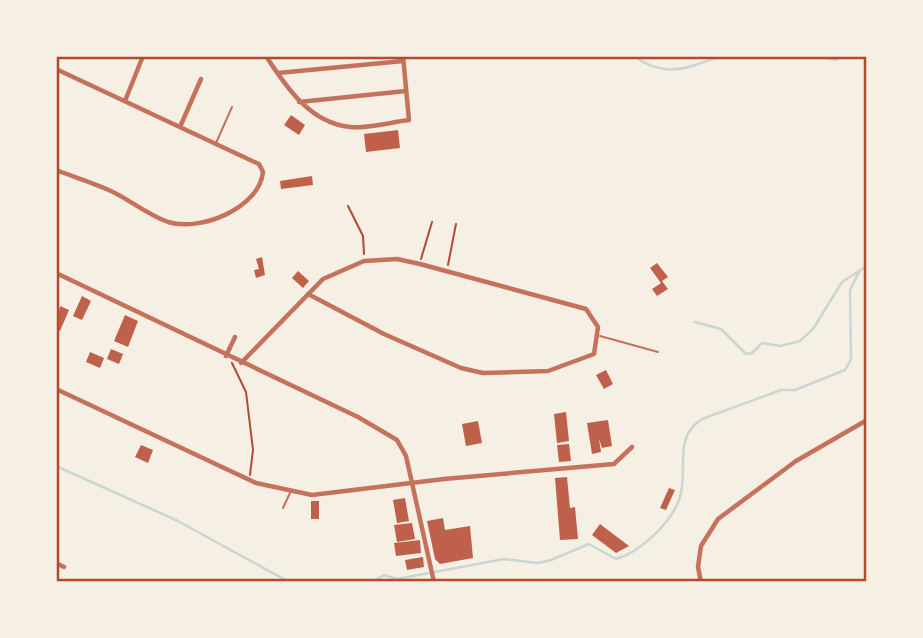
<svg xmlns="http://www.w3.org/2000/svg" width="923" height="638" viewBox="0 0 923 638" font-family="'Crimson Pro',serif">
<rect width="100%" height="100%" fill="#f6efe4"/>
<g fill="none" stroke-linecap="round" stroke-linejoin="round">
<!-- stream -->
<path stroke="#c9d6d2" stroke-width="2.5" d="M634,56c31,23 53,12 87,0
M815,56l21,4 7,-4
M695,322l26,7 25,25 6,-1 10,-10 18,3 20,-5 13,-12 29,-47 25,-16
M56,466l122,55 111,61
M373,582l11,-7 13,4 107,-20 34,4 13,-3 38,-16 27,15c24,-7 54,-35 63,-59 11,-30 -8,-61 23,-81l79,-29h14l50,-20 6,-11 -1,-69 9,-18"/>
</g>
<!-- building -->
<path fill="#bf614a" d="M291,115l14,10 -6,10 -15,-10z
M398,130l2,18 -34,4 -2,-18z
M312,176l1,9 -32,4 -1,-8z
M262,257l3,18 -9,3 -2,-8 5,-1 -3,-10z
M657,263l11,14 -6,4 6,8 -11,7 -5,-7 9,-6 -11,-15z
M298,271l11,10 -6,7 -11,-10z
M82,296l9,5 -9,19 -9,-4z
M60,306l9,4 -9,21 -4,-2z
M125,315l13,6 -10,26 -14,-6z
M111,349l12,5 -4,10 -12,-5z
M90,352l14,6 -4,10 -14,-6z
M606,370l7,14 -9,5 -8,-14z
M566,412l3,29 -12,2 -3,-29z
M608,420l4,26 -10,2 -3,-9 2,13 -9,2 -5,-31z
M478,421l4,22 -16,3 -4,-22z
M569,444l2,17 -12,1 -2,-17z
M141,445l12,5 -5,13 -13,-6z
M567,477l3,31 5,-1 3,32 -18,1 -5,-62z
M669,488l6,2 -9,20 -6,-2z
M405,498l4,23 -12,2 -4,-23z
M311,501h8v18h-8z
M443,518l2,12 25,-4 3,32 -33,6 -5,-5 -8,-38z
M412,523l3,16 -18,3 -3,-17z
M600,524l29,22 -13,7 -24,-18z
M420,540l1,13 -25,3 -2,-13z
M423,557l1,10 -17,3 -2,-10z"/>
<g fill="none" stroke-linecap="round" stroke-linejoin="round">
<!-- path -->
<path stroke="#b5482f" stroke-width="2" d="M348,206l15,30 1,18
M421,259l11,-37
M448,265l8,-41
M232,363l14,29 7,58 -3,25"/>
<!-- service -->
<path stroke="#c5725c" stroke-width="2" d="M216,143l16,-36
M600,336l58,16
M283,508l7,-15"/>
<!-- minor -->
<path stroke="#c5725c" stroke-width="4.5" d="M266,56c20,31 44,67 84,71 18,2 41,-5 59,-7l-6,-64
M56,69l192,90 11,5 4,8c-4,37 -64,60 -95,50 -20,-7 -38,-22 -57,-31 -17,-8 -37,-14 -55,-21
M278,73l125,-12
M125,101l18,-45
M299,102l107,-11
M180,127l21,-48
M56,273l302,144 39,23 9,16 28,126
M226,356l9,-19
M241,363l82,-84 41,-18 33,-2 23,5 166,45 12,18 -4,27 -46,17 -65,2 -22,-5 -77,-34 -76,-40
M56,389l200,94 56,12 132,-16 170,-15 18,-17
M56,563l8,4
M701,582l-3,-15 3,-21 17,-27 78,-58 71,-41"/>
</g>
<!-- border -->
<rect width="923" height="638" fill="none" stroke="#f6efe4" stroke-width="116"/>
<rect x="58" y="58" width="807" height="522" fill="none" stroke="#b5482f" stroke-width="2.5"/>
</svg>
